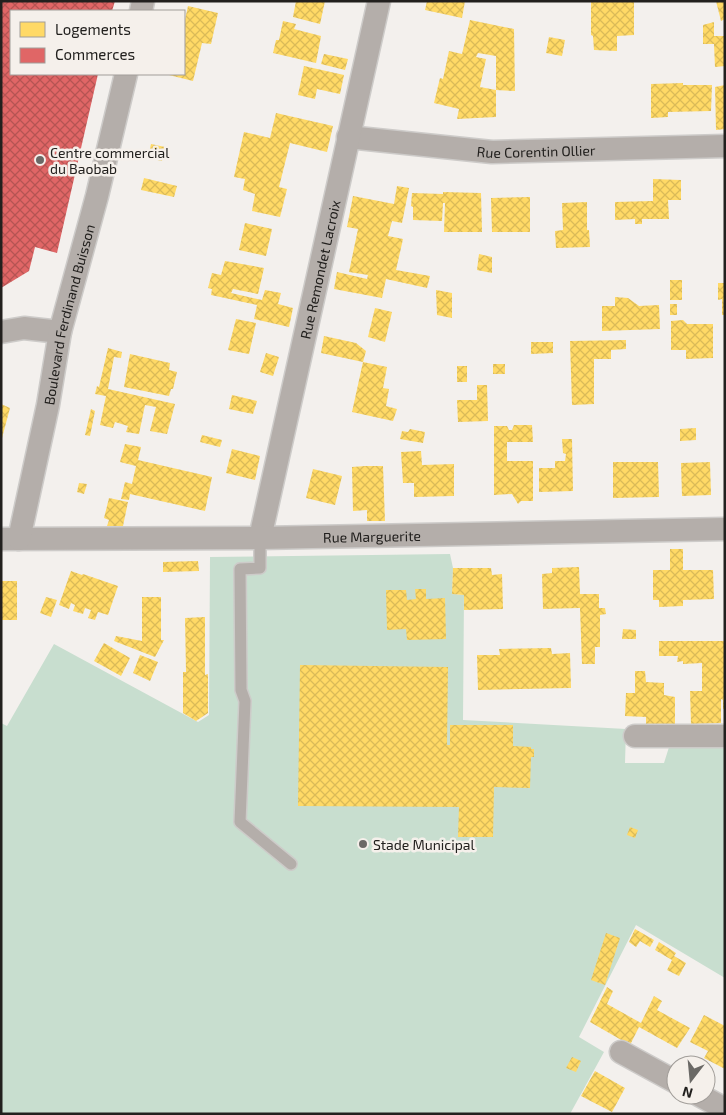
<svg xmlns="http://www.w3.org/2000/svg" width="726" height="1115" viewBox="0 0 726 1115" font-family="'Exo 2',sans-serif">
<defs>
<pattern id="homes-cross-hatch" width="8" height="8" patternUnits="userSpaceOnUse" patternTransform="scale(1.25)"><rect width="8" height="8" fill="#ffd966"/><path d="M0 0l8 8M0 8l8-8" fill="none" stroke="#daba58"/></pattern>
<pattern id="shops-cross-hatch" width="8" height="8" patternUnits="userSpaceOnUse" patternTransform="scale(1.25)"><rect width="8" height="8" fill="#e06666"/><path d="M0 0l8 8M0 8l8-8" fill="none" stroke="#b55453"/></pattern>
</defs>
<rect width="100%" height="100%" fill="#f3f0ed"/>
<!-- green -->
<path fill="#c8decf" d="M450,554l3,14 -1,26 12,1 -1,125 163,9 -1,34h39l6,-19h55v234l-89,-53 -57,112 25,15 -34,62h-569v-391l6,3 47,-82 144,78 11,-7 1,-158z"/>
<!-- homes -->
<path fill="url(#homes-cross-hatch)" d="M296,1h29l-5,23 -27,-7z
M427,1h38l-3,17 -37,-8z
M591,1h43v34l-17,1v15l-23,-1 -1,-14 -2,-1z
M716,1h9v18l-4,2z
M188,6l30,7 -7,31 -9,-1 -9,38 -28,-7h19v-50z
M470,20l44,9 1,62 -19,-1v-34l-18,-3 -2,4 10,2 -6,28 16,3v27l-39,2 2,-10 -25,-6 6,-25 3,1 6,-28 13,3z
M283,21l13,3 -2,5 27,7 -5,27 -43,-10 3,-13h3z
M714,22v14h11v30l-10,1 -1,-23h-11v-19z
M549,37l16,3 -3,16 -16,-3z
M324,54l24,5 -3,11 -24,-6z
M304,66l40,9 -4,19 -23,-5 -2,10 -17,-4z
M683,83v2h29l-1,26 -43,1v5l-17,1v-34z
M725,85v44l-9,1 -1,-43z
M276,113l57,13 -6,26 -37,-9 -11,44 8,2 -7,28 -28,-6 3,-17 -12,-4 2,-11 -11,-2 10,-45 26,6z
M151,144l14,3 -3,14 -14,-3z
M144,178l33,8 -3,11 -33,-7z
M653,179l28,1v20h-13l1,19h-27v5h-7v-5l-20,1v-18l38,-1z
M397,186l12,2 -7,35 -10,-2 -4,15 15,3 -7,31 34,6 -3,12 -41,-9 -4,19 -48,-9 3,-17 30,7 1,-4 -19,-3 9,-43 -11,-2 6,-31 41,8z
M443,192l38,1 1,39h-38l1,-29h-2l-1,18 -29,-1v-13l-2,-1 1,-13 31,1z
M530,197v35h-38l-1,-34z
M587,202v28h2l1,17 -34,1 -1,-17 8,-1 -1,-27z
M245,223l27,6 -6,27 -27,-6z
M479,254l13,3v16l-15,-3z
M225,261l39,7 -6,26 -25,-5 -2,4 31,7 3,-10 16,3 -3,11 15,4 -4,19 -35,-8 3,-14 -46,-10 1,-6 -4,-1 4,-15 9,2z
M670,280h12v20h-12z
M718,283h7v32h-3v-16l-4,1z
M436,290l16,3v25l-15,-3z
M615,297l13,1 11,8 20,-1 1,24 -58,2v-25h13z
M670,304h7v11h-7z
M375,308l17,4 -7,30 -17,-5z
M236,319l20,4 -7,31 -21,-4z
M683,320l4,4h26v34l-27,1v-9h-15v-29z
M324,336l32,7 10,8 -3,11 -42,-9z
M626,340v9l-15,1v9h-17v45l-22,1 -2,-64z
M531,342h22v11l-22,1z
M108,348l14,4 -1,6 -7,-1 -6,32 67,15 -8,30 -17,-3 6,-24 -11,-2 -6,29 -13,-2 2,-6 -13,-4 -2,6 -13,-3 6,-29 -11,-2 2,-8 2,1z
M266,353l13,4 -6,19 -13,-4z
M130,354l40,9 -1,7 8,2 -4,17h-2l-2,7 -45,-9z
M363,362l24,5 -4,21 6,1 -3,17 11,3 -4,12 -41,-9z
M493,364h12v10h-12z
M457,366h10v16h-10z
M477,385h10l1,36 -30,1 -1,-22h20z
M232,395l25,6 -4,13 -24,-5z
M1,404l9,4 -8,30h-1z
M91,409l4,2 -5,25 -5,-1z
M514,425h18l1,17h-26v19h26v40h-12l-3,3 -6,-10 -18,1v-69h13l2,4h3z
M696,428v12l-16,1v-12z
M410,429l15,3 -2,11 -23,-4 2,-8 6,1z
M202,435l20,5 -2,7 -20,-5z
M562,439h10l1,52 -34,1v-24h16v-7h10l1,-7 -3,-1z
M125,444l16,3 -3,13 74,17 -7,34 -75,-17 -1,6 -8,-1 4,-17 7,2 4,-18 -16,-4z
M232,449l28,7 -5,24 -29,-7z
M421,451l1,14 32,-1v32l-40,1v-14h-11l-2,-31z
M613,462h45l1,35 -46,1z
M710,462l1,33 -29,1 -1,-33z
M365,466h18l2,55h-18v-11l-14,1 -1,-44z
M313,469l29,7 -7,29 -29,-7z
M79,483l8,1 -3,10 -7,-2z
M109,498l19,4 -5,24h-16l2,-6 -5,-2z
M670,549h13v21h30l1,29 -31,1v6l-24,1v-7h-6v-30h17z
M198,561l1,10 -36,1v-10z
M579,567l1,27h19v14h6l1,6 -6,1v32h-5v17h-13l-2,-56 -37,1 -1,-35 10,-1v-5z
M453,568h38l1,7 10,-1 1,35 -39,1v-15l-12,-1z
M71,571l11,4 1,-1 35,12 -10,29 -10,-3 -3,8 -7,-2 3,-8 -6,-2 -2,6 -10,-3 2,-6 -4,-2 -2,6 -10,-4z
M1,581h16v39h-16z
M415,589h11v10l19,-1 1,41 -39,1 -1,-11 -19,1 -1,-40h20l1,10 9,-1z
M46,597l11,3 -6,17 -11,-4z
M142,597h19v43h3l-9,17 -41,-16 2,-5 26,5z
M205,617v58l3,-1v39l-12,8 -13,-8v-41h3l-1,-54z
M623,629l13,1v9h-14z
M659,641h66v68h-2v-9l-2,-1v24l-30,1 -1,-33h12v-28l-19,1v-3l-6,1 1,-6h-19z
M104,643l26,15 -9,18 -27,-15z
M551,648l1,6 18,-1 1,35 -93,2 -1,-35h23l-1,-6z
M140,655l18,7 -8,19 -17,-8z
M300,665l148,2 -1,78h3v-20h63v21l18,1v2h3v8h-3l-1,31 -36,-1 -1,50h-35l1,-30 -161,-1z
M635,671h10l1,11 18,1v12l11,2v27l-29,1v-8l-21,-1 1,-23h9z
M630,827l8,3 -3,8 -8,-3z
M635,929l19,11 -4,7 -10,-6 -4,6 -7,-5z
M606,933l14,5 -15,47 -14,-5z
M659,942l17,11 -2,3 12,7 -7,13 -12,-6 5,-10 -17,-10z
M607,987l6,4 -6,13 34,19 13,-27 8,5 -5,9 33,18 -13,20 -38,-21 -9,18 -40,-23z
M704,1015l21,11v43l-21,-11 4,-7 -18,-9z
M572,1057l9,4 -5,11 -10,-4z
M595,1071l30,17 -13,24 -31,-16z"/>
<!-- shops -->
<path fill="url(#shops-cross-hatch)" d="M1,1h114l-3,10h-101v63h87l-41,179 -22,-6 -6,24 -28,17z"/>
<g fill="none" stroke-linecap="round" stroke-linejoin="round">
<defs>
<path id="service" d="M260,538v30l-20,1 1,121 4,11 -5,121 51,42"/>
<g id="minor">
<path d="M141,11l2,-10"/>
<path id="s1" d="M348,137l144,15 233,-6"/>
<path d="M1,332l23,-4 36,4"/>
<path id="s2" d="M260,538l119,-537"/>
<path id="s3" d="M1,539l259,-1 465,-9"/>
<path id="s4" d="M19,539l29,-134 12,-73 37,-136 29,-122"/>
<path d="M635,736h90"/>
<path d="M621,1052l55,30"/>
<path d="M699,1095l26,14"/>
</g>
</defs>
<!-- service casing -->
<use href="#service" stroke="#cdcbc9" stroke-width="14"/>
<!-- minor casing -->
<use href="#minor" stroke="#cdcbc9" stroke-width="25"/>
<!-- service -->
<use href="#service" stroke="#b4aeaa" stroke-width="11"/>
<!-- minor -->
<use href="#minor" stroke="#b4aeaa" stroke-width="22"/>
</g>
<!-- markers -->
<g fill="#6b6966" stroke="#f5f0eb" stroke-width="2">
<circle cx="40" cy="160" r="5"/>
<circle cx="363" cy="844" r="5"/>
</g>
<g text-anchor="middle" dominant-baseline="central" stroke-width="5" stroke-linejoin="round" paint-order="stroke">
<!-- street labels -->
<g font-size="14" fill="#22201e" stroke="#f5f0eb">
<text stroke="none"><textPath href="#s1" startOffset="189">Rue Corentin Ollier</textPath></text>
<text stroke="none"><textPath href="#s2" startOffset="275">Rue Remondet Lacroix</textPath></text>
<text stroke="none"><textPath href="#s4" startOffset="230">Boulevard Ferdinand Buisson</textPath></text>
<text stroke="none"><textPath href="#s3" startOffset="371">Rue Marguerite</textPath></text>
</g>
<!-- poi labels -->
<g font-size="14" fill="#22201e" stroke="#f5f0eb" text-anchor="start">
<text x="50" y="152">Centre commercial<tspan x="50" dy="16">du Baobab</tspan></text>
<text x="373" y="844">Stade Municipal</text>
</g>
</g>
<!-- border -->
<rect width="726" height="1115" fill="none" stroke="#22201e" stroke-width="5"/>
<!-- legend -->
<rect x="10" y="10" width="175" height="65" fill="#f5f0eb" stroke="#a19d99"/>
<rect x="20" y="22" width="25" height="15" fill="#ffd966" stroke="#a19d99"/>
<text x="55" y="35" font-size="15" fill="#22201e">Logements</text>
<rect x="20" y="48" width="25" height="15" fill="#e06666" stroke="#a19d99"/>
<text x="55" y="60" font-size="15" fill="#22201e">Commerces</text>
<!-- north arrow -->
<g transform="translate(691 1080) rotate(196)"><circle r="24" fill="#f5f0eb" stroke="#a19d99"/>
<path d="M0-4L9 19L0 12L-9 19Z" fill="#6b6966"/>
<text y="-8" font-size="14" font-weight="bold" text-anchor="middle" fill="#22201e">N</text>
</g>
</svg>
